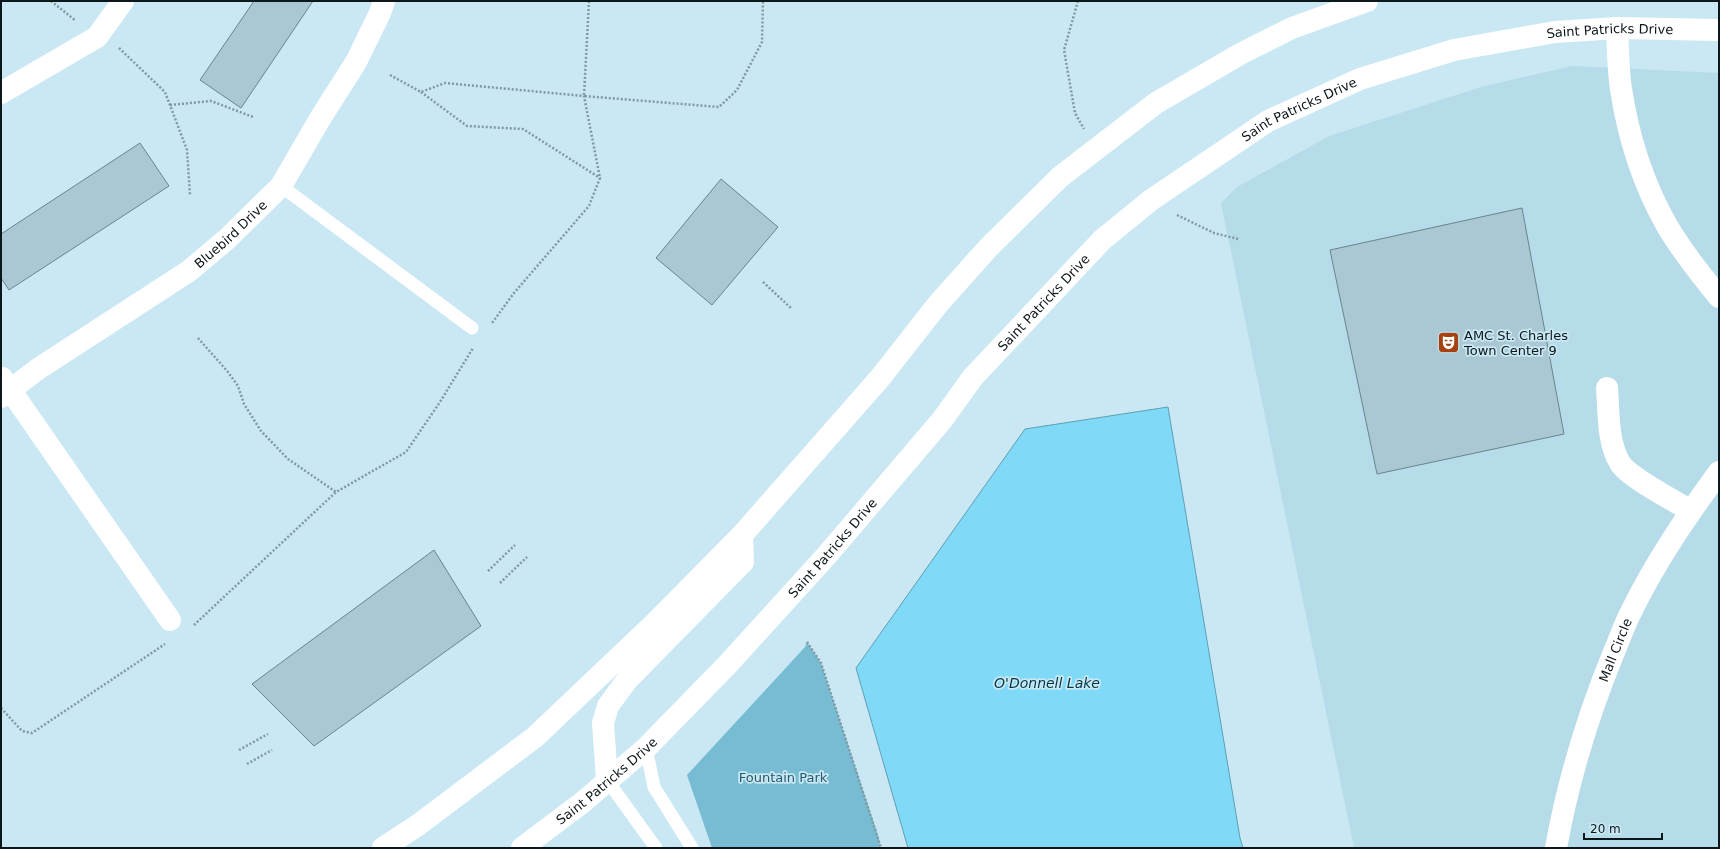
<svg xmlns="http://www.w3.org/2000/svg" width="1720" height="849" viewBox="0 0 1720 849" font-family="'DejaVu Sans',sans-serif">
<rect width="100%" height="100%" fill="#c9e8f3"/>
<!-- built -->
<path fill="#b6dcea" d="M1572,66l147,7v775h-365l-133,-645 16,-16 92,-51 152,-49z"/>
<!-- green -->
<path fill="#77bcd3" d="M807,642l14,21 58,175 1,10h-168l-25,-73 118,-128z"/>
<!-- water -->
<path fill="#80d9f7" stroke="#5d9fb5" d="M1168,407l72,431 3,10h-335l-52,-180 169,-239z"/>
<!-- building -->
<path fill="#aac8d3" stroke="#68848e" d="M254,1h59l-72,107 -41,-28z
M140,143l29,43 -160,104 -8,-12v-44z
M721,179l57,48 -66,78 -56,-47z
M1522,208l42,226 -187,40 -47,-224z
M434,550l47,76 -167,120 -62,-62z"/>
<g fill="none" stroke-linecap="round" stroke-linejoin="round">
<!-- path -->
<path stroke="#8198a0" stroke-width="2.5" stroke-dasharray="2 2" stroke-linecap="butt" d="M51,1l25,20
M589,1l-5,95 135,11 18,-17 25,-48 1,-41
M1078,1l-14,49 11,63 9,16
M119,48l46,44 22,58 3,45
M390,75l31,17 24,-9 139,13 16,82 -11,28 -75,87 -22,30
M421,92l46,34 56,3 77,49
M170,105l41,-4 42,16
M1177,215l37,18 24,6
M763,282l29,27
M198,338l30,34 10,14 6,18 17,27 27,28 48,33
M488,571l27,-26
M500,583l27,-26
M194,625l142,-133 70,-40 34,-50 33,-54
M807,642l14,21 60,185
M1,708l21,23 10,2 133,-89
M239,750l29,-16
M247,764l25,-14"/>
<!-- service -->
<path stroke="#fff" stroke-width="13" d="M281,186l191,142
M646,748l8,39 38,61
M607,780l49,68"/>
<!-- minor -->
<g stroke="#fff" stroke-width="22">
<path d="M1617,28c1,20 1,41 4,61 7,46 22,94 45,135 15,26 34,50 53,73"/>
<path d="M1,93l96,-56 26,-36"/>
<path d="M2,378l168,242"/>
<path d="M1607,388c2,24 0,54 13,75 8,14 55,38 71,48"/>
<path id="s1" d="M1,397l37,-28 151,-98 38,-32 54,-53 40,-69 35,-55 24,-49 4,-12"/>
<path id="s2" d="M1556,848c12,-67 32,-133 58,-196 6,-14 11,-29 18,-42 24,-49 55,-94 87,-138"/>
</g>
<!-- secondary -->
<g stroke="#fff" stroke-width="22">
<path d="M607,780l-4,-57 5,-17 19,-26 116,-118 -1,-27"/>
<path d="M383,848l35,-23 117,-88 119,-113 88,-89 138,-157 58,-74 51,-57 71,-70 96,-74 86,-50 50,-25 75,-27"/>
<path id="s3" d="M522,848l61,-46 63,-54 82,-84 99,-109 115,-135 31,-43 129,-137 49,-40 117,-79 92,-42 94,-29 101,-18 62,-4 102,2"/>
</g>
</g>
<!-- icons -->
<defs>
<symbol id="theatre-square" viewBox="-11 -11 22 22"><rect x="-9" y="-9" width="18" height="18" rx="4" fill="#a64111" stroke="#c9e8f3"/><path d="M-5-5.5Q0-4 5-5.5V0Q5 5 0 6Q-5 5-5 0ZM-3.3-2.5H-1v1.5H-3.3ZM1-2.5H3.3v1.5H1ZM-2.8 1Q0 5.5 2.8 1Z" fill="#fff"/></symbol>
</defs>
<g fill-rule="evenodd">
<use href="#theatre-square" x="1436" y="330" width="25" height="25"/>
</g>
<g text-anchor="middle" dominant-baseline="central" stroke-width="3.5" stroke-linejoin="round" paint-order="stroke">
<!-- street labels -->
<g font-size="13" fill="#0c171b" stroke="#c9e8f3">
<text stroke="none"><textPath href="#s3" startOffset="1404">Saint Patricks Drive</textPath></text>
<text stroke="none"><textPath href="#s3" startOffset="1080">Saint Patricks Drive</textPath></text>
<text stroke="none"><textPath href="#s1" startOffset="282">Bluebird Drive</textPath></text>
<text stroke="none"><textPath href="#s3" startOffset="757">Saint Patricks Drive</textPath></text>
<text stroke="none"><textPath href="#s3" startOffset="433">Saint Patricks Drive</textPath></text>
<text stroke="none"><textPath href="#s2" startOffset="207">Mall Circle</textPath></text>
<text stroke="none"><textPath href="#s3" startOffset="108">Saint Patricks Drive</textPath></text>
</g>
<!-- poi labels -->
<g font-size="13" fill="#0c171b" stroke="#c9e8f3" text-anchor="start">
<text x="1464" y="335">AMC St. Charles<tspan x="1464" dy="15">Town Center 9</tspan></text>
</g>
<!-- park labels -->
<g font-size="13" fill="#27596a" stroke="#c9e8f3">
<text x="783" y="777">Fountain Park</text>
</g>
<!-- water labels -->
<g font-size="14" font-style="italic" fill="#003746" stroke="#c9e8f3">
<text x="1047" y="683">O'Donnell Lake</text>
</g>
</g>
<!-- border -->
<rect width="1720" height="849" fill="none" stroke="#0c171b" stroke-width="4"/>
<!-- scale -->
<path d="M1584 833v6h78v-6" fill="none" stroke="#0c171b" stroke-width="2"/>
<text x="1590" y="833" font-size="12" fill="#0c171b" stroke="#c9e8f3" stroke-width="3" paint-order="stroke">20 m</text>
</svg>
